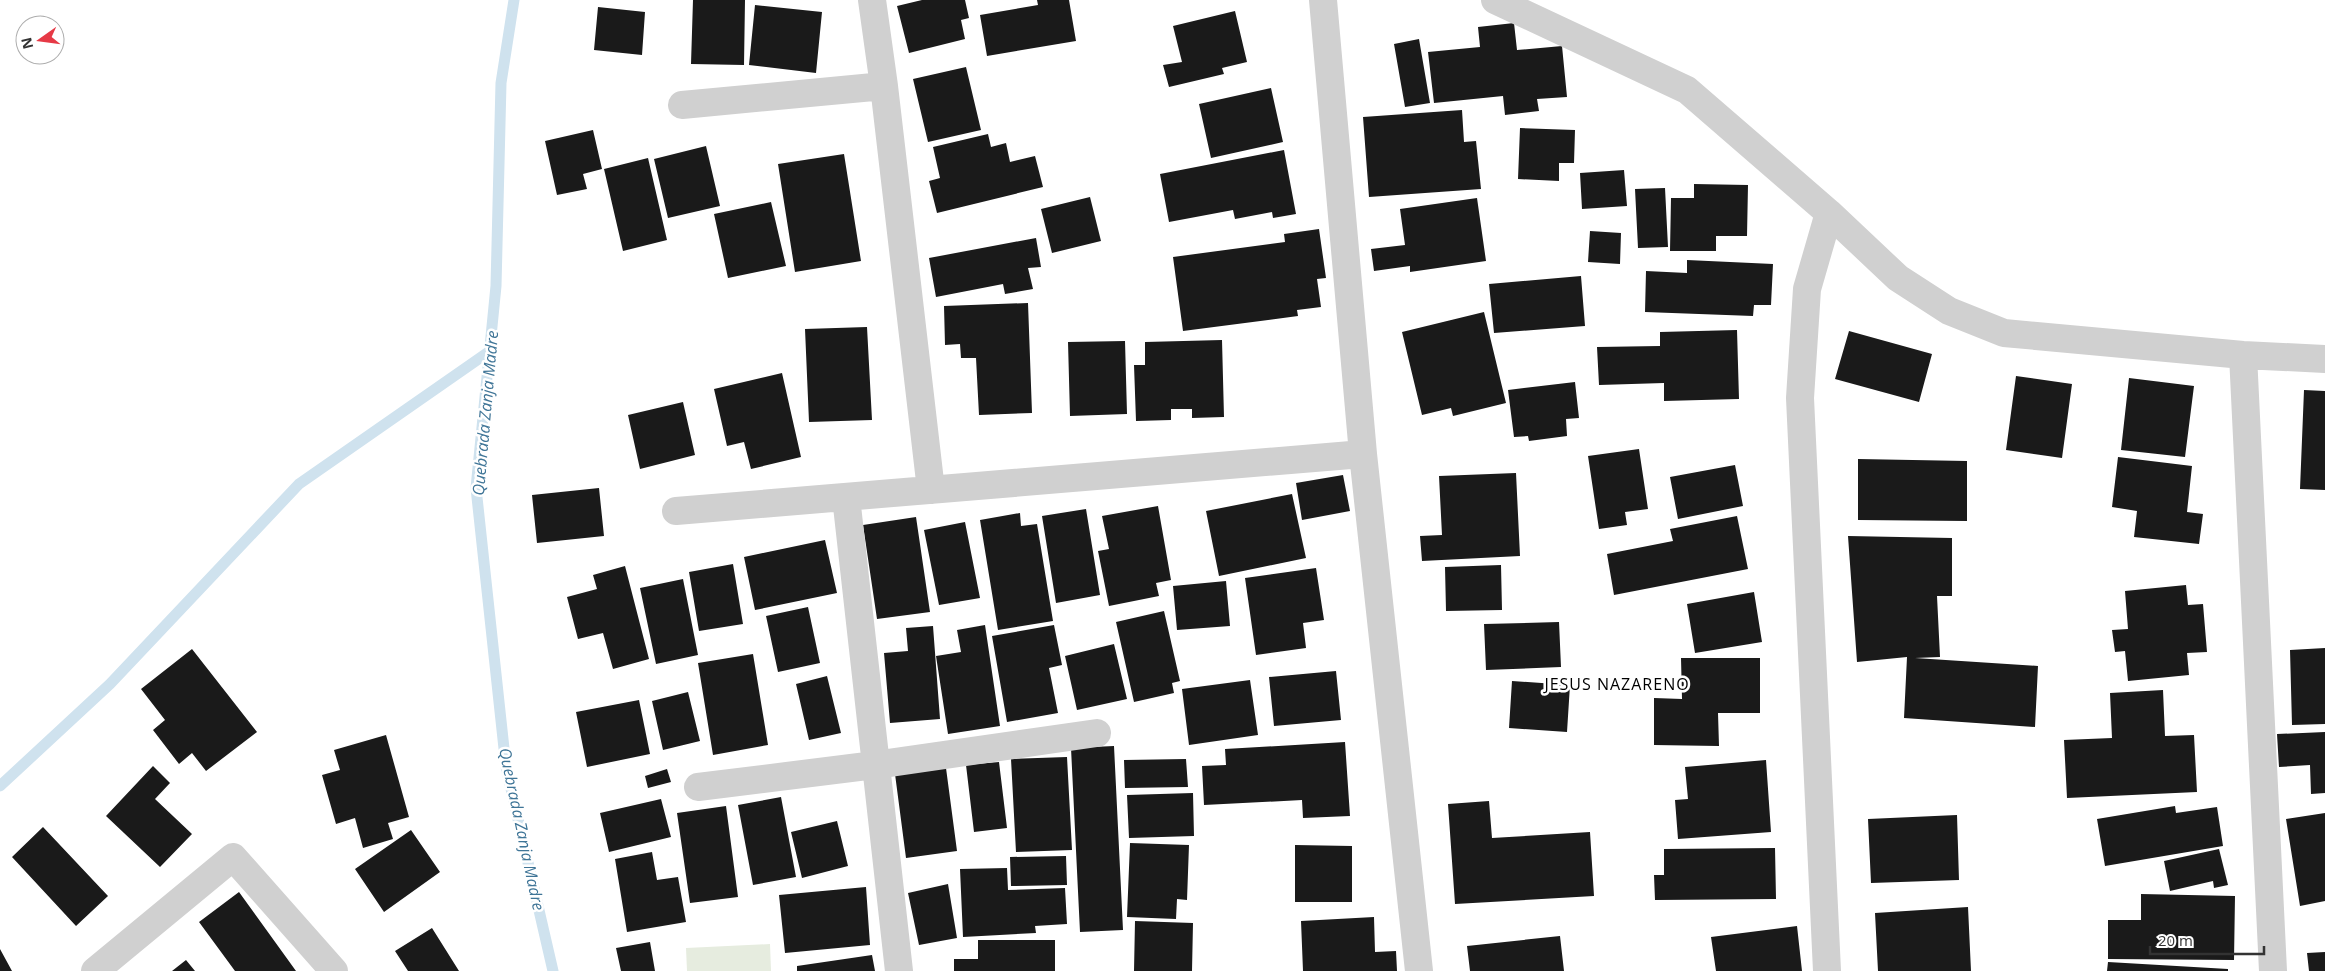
<svg xmlns="http://www.w3.org/2000/svg" width="2325" height="971" viewBox="0 0 2325 971" font-family="'Open Sans',sans-serif">
<rect width="100%" height="100%" fill="#fff"/>
<!-- green -->
<path fill="#e6ecdf" d="M770,944l1,27h-84l-1,-23z"/>
<g fill="none" stroke-linecap="round" stroke-linejoin="round">
<!-- stream -->
<path stroke="#cfe2ee" stroke-width="11" d="M514,0l-13,83 -5,203 -20,202 30,279 47,204
M0,786l110,-102 189,-200 191,-133"/>
</g>
<!-- building -->
<path fill="#1a1a1a" d="M693,0h52l-1,65 -53,-1z
M922,0h43l4,18 -8,2 4,19 -56,14 -12,-47z
M1037,0h32l7,41 -89,15 -7,-41 58,-10z
M755,5l67,7 -6,61 -67,-8z
M598,7l47,5 -3,43 -48,-5z
M1235,11l12,51 -25,6 2,6 -55,13 -6,-22 19,-3 -9,-36z
M1514,23l3,27 45,-4 5,51 -30,2 2,12 -34,4 -2,-19 -69,7 -6,-51 52,-5 -2,-20z
M1419,39l11,64 -25,4 -11,-63z
M966,67l15,63 -53,12 -15,-63z
M1271,88l12,54 -72,16 -12,-54z
M1462,110l2,32 12,-1 5,48 -112,8 -6,-80z
M1520,128l55,2 -1,33h-15v18l-41,-2z
M593,130l9,39 -19,5 4,15 -30,6 -12,-54z
M988,134l3,13 15,-4 4,19 25,-6 8,31 -106,26 -8,-32 11,-3 -7,-31z
M706,146l14,60 -52,12 -14,-59z
M1284,150l12,64 -23,4 -1,-6 -37,7 -2,-9 -64,12 -9,-48z
M844,154l17,107 -66,11 -17,-108z
M648,158l19,82 -44,11 -19,-82z
M1624,170l3,36 -45,3 -2,-36z
M1694,184l54,1 -1,51h-31v15h-46l1,-53h23z
M1665,188l3,59 -30,1 -3,-59z
M1090,197l11,44 -49,12 -11,-44z
M1477,198l9,63 -76,11v-6l-36,5 -3,-22 34,-4 -5,-36z
M771,202l15,64 -58,12 -14,-64z
M1319,229l7,49 -9,1 4,28 -24,3 1,6 -115,15 -10,-74 112,-15 -1,-8z
M1590,231l31,2 -1,31 -32,-2z
M1036,238l5,29 -13,1 5,21 -28,5 -2,-10 -67,13 -7,-39z
M1687,260l86,4 -2,41h-17l-1,11 -108,-4 1,-41 41,2z
M1581,276l4,50 -91,7 -5,-49z
M1028,303l4,110 -53,2 -3,-57h-15l-1,-14 -15,1 -1,-39z
M1484,312l22,91 -53,13 -2,-8 -29,7 -20,-83z
M867,327l5,93 -63,2 -4,-93z
M1737,330l2,69 -75,2v-18l-65,2 -2,-38 63,-1v-14z
M1849,331l83,23 -13,48 -84,-23z
M1222,340l2,77 -32,1v-9h-21v11l-35,1 -2,-56h11v-23z
M1125,341l2,73 -57,2 -2,-74z
M782,373l19,84 -50,12 -7,-27 -17,4 -13,-57z
M2016,376l56,8 -10,74 -56,-8z
M2129,378l65,8 -9,71 -64,-7z
M1575,382l4,36 -13,1 1,17 -38,5 -1,-5 -14,1 -6,-47z
M2304,390l21,1v99l-25,-1z
M683,402l12,53 -55,14 -12,-54z
M1639,449l9,60 -23,3 2,13 -28,4 -11,-73z
M2118,457l74,9 -5,46 16,2 -4,30 -65,-7 3,-26 -25,-4z
M1858,459l109,2v60l-109,-1z
M1735,465l8,41 -65,13 -8,-42z
M1516,473l4,83 -98,5 -2,-25 22,-1 -3,-59z
M1343,475l7,36 -48,9 -6,-37z
M599,488l5,48 -67,7 -5,-48z
M1292,494l14,64 -87,18 -13,-65z
M1158,506l13,74 -15,3 3,13 -50,10 -11,-55 11,-2 -7,-33z
M1086,509l14,86 -44,8 -14,-87z
M1020,513l1,13 16,-2 16,97 -55,9 -18,-110z
M1737,516l11,53 -134,26 -7,-41 66,-13 -3,-12z
M916,517l14,95 -53,7 -14,-94z
M965,522l15,76 -41,7 -15,-75z
M1848,536l104,2v58h-15l3,61 -25,1 123,8 -3,61 -131,-9 3,-61 -50,5z
M825,540l12,53 -82,17 -11,-53z
M733,564l10,60 -44,7 -10,-59z
M1501,565l1,45 -56,1 -1,-44z
M625,566l24,93 -36,10 -10,-36 -25,6 -11,-42 30,-8 -4,-14z
M1316,568l8,52 -21,3 3,25 -50,7 -11,-77z
M683,579l15,76 -42,9 -16,-76z
M1226,581l4,45 -53,4 -4,-44z
M2186,585l2,20 15,-1 4,48 -20,1 2,22 -61,6 -3,-30 -10,1 -3,-22 16,-1 -3,-38z
M1754,592l8,50 -67,11 -8,-49z
M808,607l12,56 -42,9 -12,-56z
M1164,611l16,70 -8,2 2,10 -40,9 -18,-80z
M1559,622l2,45 -75,3 -2,-46z
M985,625l15,101 -52,8 -12,-78 25,-4 -4,-22z
M1054,625l8,40 -13,3 9,45 -51,9 -15,-86z
M933,626l7,93 -50,4 -6,-70 24,-2 -2,-23z
M1114,644l13,55 -50,11 -12,-54z
M2325,648v76l-33,1 -2,-75z
M192,649l65,83 -51,39 -14,-18 -13,11 -26,-34 12,-10 -24,-31z
M753,654l15,91 -55,10 -15,-92z
M1681,658h79v55h-42l1,33 -65,-1v-47l28,1z
M1336,671l5,49 -67,6 -5,-49z
M827,676l14,57 -32,7 -13,-56z
M1250,680l8,55 -69,10 -7,-56z
M1512,681l58,4 -3,47 -58,-4z
M2163,690l2,46 29,-1 3,57 -130,6 -3,-58 48,-2 -2,-45z
M688,692l12,49 -37,9 -11,-49z
M639,700l11,54 -63,13 -11,-55z
M2325,732v61l-14,1 -1,-29 -31,2 -2,-33z
M386,735l23,82 -21,6 5,16 -30,9 -8,-30 -19,6 -14,-49 18,-5 -6,-20z
M1345,742l5,74 -47,2 -1,-18 -98,5 -2,-39 24,-1 -1,-16z
M1114,746l9,184 -43,2 -9,-184z
M1067,757l5,93 -56,2 -5,-93z
M1186,759l2,28 -63,1 -1,-28z
M1766,760l5,72 -93,7 -3,-39 13,-1 -3,-32z
M999,762l8,66 -33,4 -8,-67z
M153,766l17,17 -15,16 37,35 -32,33 -54,-51z
M946,768l11,83 -51,7 -11,-84z
M667,769l4,13 -23,6 -3,-12z
M1193,793l1,43 -65,2 -2,-43z
M781,797l15,80 -43,8 -15,-80z
M661,799l10,38 -62,15 -9,-39z
M1489,801l3,37 98,-6 4,64 -139,8 -7,-100z
M726,806l12,91 -48,6 -13,-90z
M2175,806l1,7 41,-6 6,39 -118,20 -8,-47z
M2325,813v88l-25,5 -14,-87z
M1957,815l2,65 -88,3 -3,-64z
M837,821l11,45 -46,12 -11,-46z
M43,827l65,69 -32,30 -64,-69z
M411,830l29,42 -56,40 -29,-43z
M1130,843l59,2 -2,55 -10,-1 -1,20 -49,-2z
M1295,845l57,1v56h-57z
M1775,848l1,51 -121,1 -1,-25h10v-26z
M2219,849l9,36 -14,3 -1,-7 -43,10 -6,-30z
M652,852l5,28 21,-3 8,45 -59,10 -12,-73z
M1066,856l1,29 -56,1 -1,-29z
M1007,868l1,22 57,-2 2,36 -32,2 1,7 -73,4 -3,-68z
M948,884l9,54 -38,7 -11,-52z
M866,887l4,58 -85,8 -6,-58z
M239,892l57,79h-61l-36,-49z
M2141,894l94,2 -1,64 -126,-1v-39h33z
M1968,907l3,64h-93l-3,-58z
M1374,917l1,35 21,-1 1,20h-94l-2,-50z
M1135,921l58,2 -1,48h-58z
M1797,926l5,45h-86l-5,-34z
M432,928l27,43h-51l-13,-20z
M1560,936l4,35h-94l-3,-25z
M978,940h77v31h-101v-12h24z
M650,942l5,29h-34l-5,-23z
M0,949l12,22h-12z
M2325,952v19h-16l-2,-18z
M872,955l3,16h-78v-5z
M186,960l9,11h-23z
M2108,962l120,7v2h-121z"/>
<g fill="none" stroke-linecap="round" stroke-linejoin="round">
<!-- street -->
<path stroke="#d0d0d0" stroke-width="28" d="M872,0l12,86 47,404
M1323,0l40,454 56,517
M1495,0l192,90 142,123
M682,105l202,-19
M2243,355l30,616
M846,497l53,474
M676,511l687,-57
M698,787l177,-22 222,-32
M95,971l138,-114 101,114
M1827,971l-27,-573 7,-109 22,-76 69,65 51,33 55,22 239,22 82,4"/>
</g>
<g text-anchor="middle" dominant-baseline="central" stroke-width="5" stroke-linejoin="round" paint-order="stroke">
<!-- water labels -->
<g font-size="16" font-style="italic" fill="#3f7597" stroke="#fff">
<text transform="translate(485 413) rotate(-85)">Quebrada Zanja Madre</text>
<text transform="translate(522 829) rotate(78)">Quebrada Zanja Madre</text>
</g>
<!-- neighbourhood labels -->
<g font-size="16" letter-spacing="1" fill="#000" stroke="#fff">
<text x="1617" y="684">JESUS NAZARENO</text>
</g>
</g>
<!-- north arrow -->
<g transform="translate(40 40) rotate(256)"><circle r="24" fill="#ffffff" stroke="#adadad"/>
<path d="M0-4L9 19L0 12L-9 19Z" fill="#e63946"/>
<text y="-8" font-size="14" font-weight="bold" text-anchor="middle" fill="#333333">N</text>
</g>
<!-- scale -->
<path d="M2150 946v8h114v-8" fill="none" stroke="#333333" stroke-width="2.5"/>
<text x="2158" y="946" font-size="15" fill="#333333" stroke="#ffffff" stroke-width="4" paint-order="stroke">20 m</text>
</svg>
